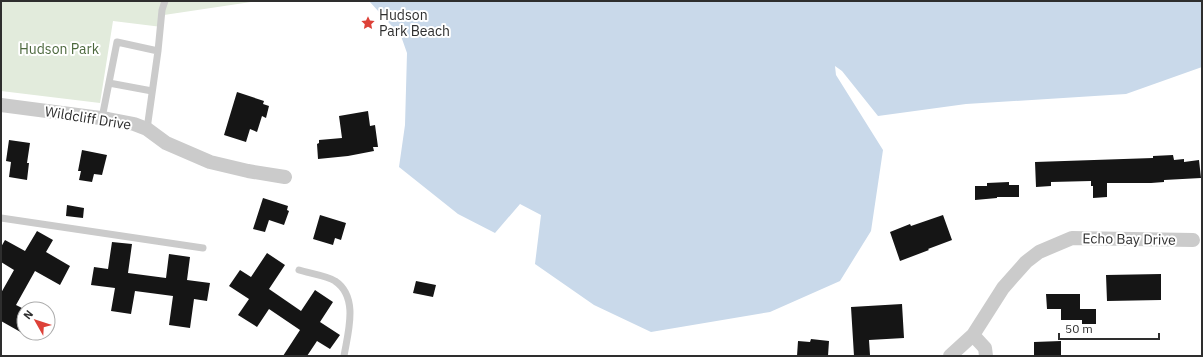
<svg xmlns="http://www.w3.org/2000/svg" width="1203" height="357" viewBox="0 0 1203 357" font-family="'IBM Plex Sans',sans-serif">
<rect width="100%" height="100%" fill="#fff"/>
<!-- green -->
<path fill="#e2ebdc" d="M1,1h257l-94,14 -2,12 -49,-6 -13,82 -99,-12z"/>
<!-- water -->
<path fill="#c9d9ea" d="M369,1h833v66l-76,27 -160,10 -88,12 -36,-45 -7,-5 1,9 47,75 -12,81 -31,50 -70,31 -119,20 -57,-27 -59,-41 6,-49 -21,-11 -25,29 -37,-19 -59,-47 6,-42 2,-72 -6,-17z"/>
<!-- building -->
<path fill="#151515" d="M237,92l27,9 -1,3 6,2 -3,12 -4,-2 -5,16 -7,-3 -4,13 -22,-7z
M368,111l2,15 5,-1 3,22h-5l1,4 -26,5 -30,3 -1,-15 2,-1v-3l23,-2 -3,-22z
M9,140l21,3 -3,20h2l-2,17 -18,-3 2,-15 -5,-1z
M82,150l25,5 -5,20 -8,-1 -2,8 -13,-2 2,-9h-3z
M1173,155l1,5 10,-1v3l15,-2 2,18 -37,2v2l-13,1h-44v14l-14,1v-12h-2v-5l-40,1v4l-15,1 -1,-25 118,-4v-2z
M1009,182v3h10v12h-22v1l-22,2v-14h12v-3z
M263,198l25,8 -1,4 2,1 -5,14 -15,-5 -4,12 -12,-3z
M67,205l17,3 -1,10 -17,-2z
M320,215l26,8 -5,17 -6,-2 -2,7 -20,-6z
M943,215l9,25 -24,9 1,1 -29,11 -10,-29 20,-8 1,2z
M37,231l16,9 -7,12 24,14 -10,19 -25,-14 -19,34 8,4v25l-23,-13v-28l13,-23 -13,-8v-15l4,-7 20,11z
M112,242l20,2 -4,29 38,5 3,-24 21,3 -3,23 23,3 -3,18 -13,-2 -4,29 -21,-3 4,-29 -38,-5 -4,23 -20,-3 4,-23 -24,-3 3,-18 14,2z
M267,253l18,12 -16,24 32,22 14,-21 18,12 -13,20 20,13 -10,14 -13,-8 -10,15h-24l17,-26 -31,-21 -12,18 -19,-12 11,-16 -20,-13 11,-16 11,7z
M1161,274v26l-54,1 -1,-26z
M416,281l20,4 -3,12 -20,-4z
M1046,294h34v15h16v15h-14v-4h-21v-11h-14z
M902,304l2,34 -35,2 1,15 -16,1 -3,-49z
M811,339l18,2 -1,15h-31l1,-15 12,1z
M1061,341v15h-27v-14z"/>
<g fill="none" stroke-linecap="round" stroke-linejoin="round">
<!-- service -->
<path stroke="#cbcbcb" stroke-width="7" d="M158,51l4,-41 3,-9
M109,83l43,8
M102,118l15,-76 41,9 -11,78
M1,218l202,30
M299,270c9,3 29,6 36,11 24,16 13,51 9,75"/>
<!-- minor -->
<path stroke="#cbcbcb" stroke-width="14" d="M1,105l107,14 26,5 13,5 19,14 44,19 38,9 37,6
M973,335l12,13 1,8
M950,356l23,-21 30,-47 23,-26 13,-10 33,-14 121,2"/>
</g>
<!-- icons -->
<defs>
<symbol id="sight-bare" viewBox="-9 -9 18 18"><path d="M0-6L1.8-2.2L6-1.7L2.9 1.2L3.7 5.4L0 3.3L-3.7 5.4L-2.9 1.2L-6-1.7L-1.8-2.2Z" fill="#dd4138" stroke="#fff" stroke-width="2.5" paint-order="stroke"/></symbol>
</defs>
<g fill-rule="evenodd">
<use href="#sight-bare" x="358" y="13" width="20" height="20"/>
</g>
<g text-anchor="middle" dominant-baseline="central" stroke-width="4" stroke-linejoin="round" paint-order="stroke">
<!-- poi labels -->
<g font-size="14" fill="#2e2e2e" stroke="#fff" text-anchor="start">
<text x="379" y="15">Hudson<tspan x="379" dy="16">Park Beach</tspan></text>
</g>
<!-- park labels -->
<g font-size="14" fill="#4c683d" stroke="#fff">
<text x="59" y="49">Hudson Park</text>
</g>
<!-- street labels -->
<g font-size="14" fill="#2e2e2e" stroke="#fff">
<text transform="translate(88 118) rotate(9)">Wildcliff Drive</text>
<text transform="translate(1129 239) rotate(1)">Echo Bay Drive</text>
</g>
</g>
<!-- border -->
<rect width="1203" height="357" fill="none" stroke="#2e2e2e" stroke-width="4"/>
<!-- north arrow -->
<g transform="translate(36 321) rotate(309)"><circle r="19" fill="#ffffff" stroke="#ababab"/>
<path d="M0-3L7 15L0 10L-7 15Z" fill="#dd4138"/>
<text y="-6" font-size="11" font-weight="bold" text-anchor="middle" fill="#2e2e2e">N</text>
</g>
<!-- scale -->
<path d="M1059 333v6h100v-6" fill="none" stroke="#2e2e2e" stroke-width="2"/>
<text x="1065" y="333" font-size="12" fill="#2e2e2e" stroke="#ffffff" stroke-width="3" paint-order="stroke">50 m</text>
</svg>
